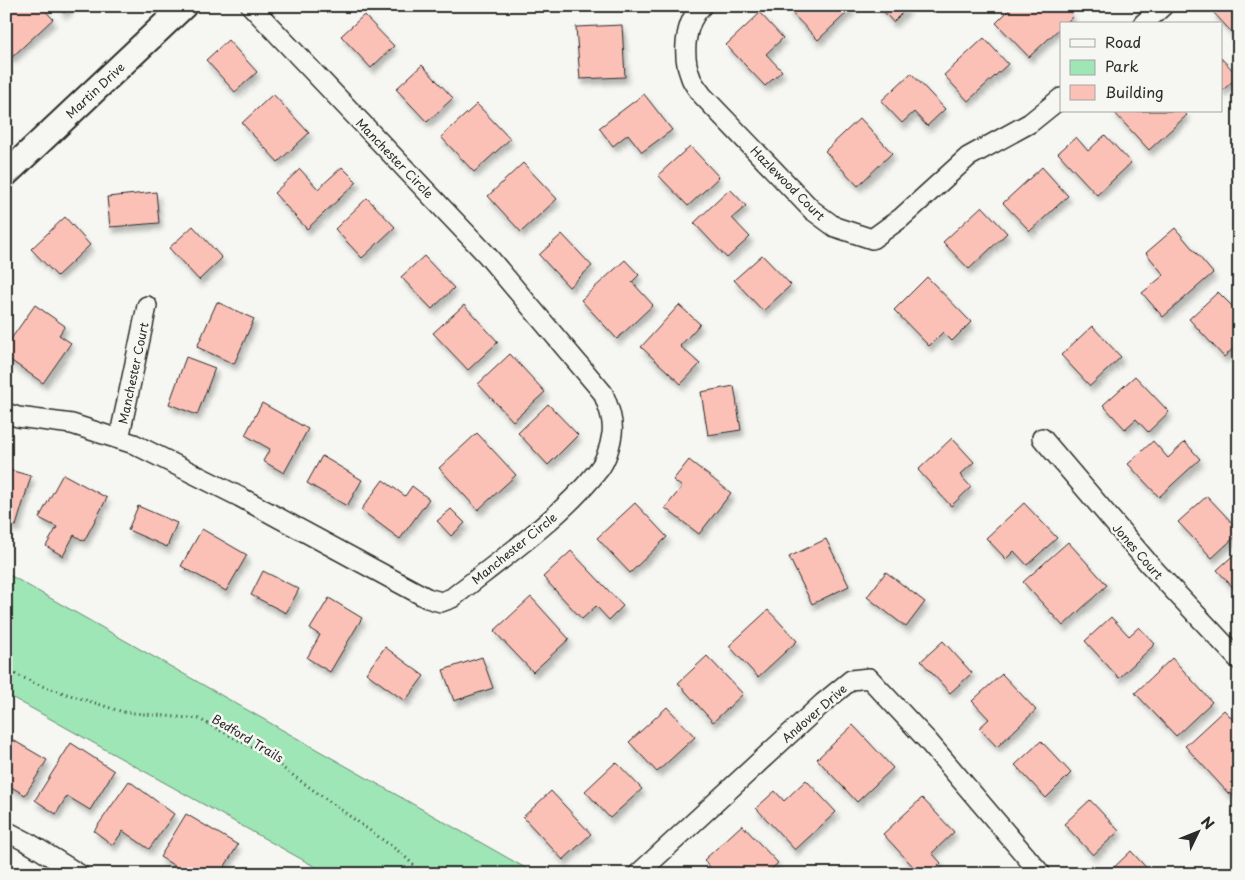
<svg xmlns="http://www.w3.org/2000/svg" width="1245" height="880" viewBox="0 0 1245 880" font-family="'Playpen Sans',sans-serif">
<defs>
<filter id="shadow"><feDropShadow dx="3" dy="5.5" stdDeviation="2.5" flood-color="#0004"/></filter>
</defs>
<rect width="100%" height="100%" fill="#f6f6f2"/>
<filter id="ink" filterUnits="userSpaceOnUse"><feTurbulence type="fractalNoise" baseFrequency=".02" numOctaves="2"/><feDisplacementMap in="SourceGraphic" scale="10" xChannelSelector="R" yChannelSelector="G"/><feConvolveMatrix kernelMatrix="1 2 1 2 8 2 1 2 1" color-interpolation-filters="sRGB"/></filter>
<g filter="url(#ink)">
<!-- green -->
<path fill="#9ee6b5" stroke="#648870" d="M6,572v1l530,301h-208l-322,-180z"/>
<!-- building -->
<path fill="#fcc1b6" stroke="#2b2b2b" filter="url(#shadow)" d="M6,6h35l12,13 -42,39 -5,-5z
M58,6h13l-7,7z
M791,6h61l1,1 -35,33 -30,-31z
M879,6h30l-16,16z
M1013,6h51l9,10 -8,8h-4v3l-32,30 -33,-34z
M1220,6h19v34l-26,-28z
M760,13l23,25 -17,16 16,17 -17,15 -39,-41z
M364,15l30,31 -23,22 -30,-32z
M622,25l3,52 -45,2 -4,-52z
M984,38l24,26 -40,37 -24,-26z
M228,40l29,32 -22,20 -29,-32z
M1221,58l17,18 -17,16z
M422,65l31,33 -26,24 -31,-33z
M911,73l34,36 -18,17 -13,-14 -12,11 -21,-22z
M273,94l36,39 -31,29 -36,-39z
M644,94l28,36 -30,22 -14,-18 -15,12 -14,-18z
M477,104l33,35 -36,33 -33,-35z
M1113,111h70l4,4 -38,35z
M860,118l32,35 -34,33 -33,-35z
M1105,135l26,28 -34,32 -39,-42 18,-16 12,14z
M690,146l29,31 -31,29 -30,-31z
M523,163l34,36 -36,33 -33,-36z
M342,167l15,15 -50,47 -33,-36 26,-24 18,20z
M1042,167l26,29 -38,35 -27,-28z
M730,189l16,17 -14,12 18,19 -23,21 -33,-35z
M156,192l3,31 -49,4 -3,-30z
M367,198l28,29 -33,31 -27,-29z
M982,206l25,27 -38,36 -26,-27z
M65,217l25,28 -33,31 -26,-27z
M193,226l29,32 -23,22 -30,-32z
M1175,228l38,45 -50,44 -21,-24 22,-18 -18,-22z
M562,234l30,32 -23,21 -30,-32z
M762,255l29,30 -28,26 -29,-31z
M424,256l30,32 -22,21 -31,-32z
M625,260l14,15 -7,7 21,23 -36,34 -36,-39z
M927,277l44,45 -19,19 -9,-9 -14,14 -35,-36z
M1218,292l21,21v30l-15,14 -35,-38z
M217,302l37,17 -20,45 -37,-17z
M35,305l30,21 -6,9 12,8 -28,40 -37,-26v-11z
M464,305l34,37 -30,28 -35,-37z
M679,305l21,19 -20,22 20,18 -19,20 -40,-37z
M1092,326l29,31 -31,29 -29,-31z
M510,354l35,38 -32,29 -35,-37z
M186,357l29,11 -18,47 -28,-11z
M1135,376l34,36 -21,20 -12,-13 -11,10 -22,-24z
M734,386l7,44 -33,5 -7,-43z
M262,403l46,26 -24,44 -21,-12 7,-12 -25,-14z
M548,404l30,31 -30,30 -30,-32z
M477,433l39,42 -38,35 -39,-42z
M952,438l22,24 -14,13 11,12 -20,19 -33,-36z
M1153,441l15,17 17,-16 15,17 -41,38 -31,-33z
M322,456l40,24 -15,26 -40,-23z
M689,460l42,33 -32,41 -34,-26 17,-21 -9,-7z
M6,469l25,7 -15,50 -10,-3z
M63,474l44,24 -23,43 -10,-6 -11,21 -17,-10 11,-19 -18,-9z
M383,480l22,16 7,-10 17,13 -29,40 -39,-29z
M1207,496l32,34v3l-27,25 -34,-36z
M635,503l32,34 -37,36 -33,-35z
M1024,503l33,35 -30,27 -13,-14 -8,8 -20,-21z
M138,506l39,17 -10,24 -39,-17z
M451,509l14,14 -14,13 -14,-15z
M202,529l45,26 -21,36 -45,-25z
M826,539l23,47 -37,18 -23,-47z
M1068,542l39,43 -44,41 -40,-44z
M1239,550v43h-1l-21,-23z
M571,551l52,55 -14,14 -13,-14 -14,13 -39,-42z
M263,571l36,18 -13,24 -35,-18z
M886,572l39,30 -19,25 -39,-30z
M531,597l38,42 -36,33 -39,-41z
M329,598l33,20 -32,54 -23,-14 13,-23 -10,-6z
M768,610l29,31 -39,36 -29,-31z
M1111,617l18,19 10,-9 16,17 -36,34 -34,-37z
M943,641l29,32 -22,20 -29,-32z
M385,647l39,29 -19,25 -39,-28z
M707,656l36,38 -30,28 -35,-39z
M482,657l11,31 -39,13 -11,-31z
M1172,658l40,44 -36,34 -41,-43z
M1002,674l34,36 -39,37 -18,-19 10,-9 -17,-18z
M667,707l28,30 -38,35 -28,-30z
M1224,710l15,16v59l-10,9 -44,-48z
M853,725l40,43 -36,34 -40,-43z
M6,736l41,24 -22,35 -19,-11z
M1041,741l30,32 -25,25 -31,-33z
M71,743l43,28 -24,39 -23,-14 -11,18 -21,-14z
M616,762l26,27 -32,29 -25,-27z
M806,780l30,32 -41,38 -39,-42 19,-17 9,10z
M129,781l45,33 -25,35 -26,-18 -10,14 -19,-14z
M551,791l40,43 -28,26 -40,-43z
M922,798l32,34 -22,21 9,10 -11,11h-10l-37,-40z
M1090,800l29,31 -26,24 -29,-31z
M186,814l52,31 -18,29h-32l-28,-17z
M742,825l36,38 -12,11h-50l-12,-14z
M1131,851l21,23h-45z"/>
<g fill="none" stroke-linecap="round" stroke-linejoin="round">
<defs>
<path id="minor" d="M702,6c-18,17 -20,50 -11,72 2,6 7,11 11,17l110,115 23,17 37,12 29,-21 67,-61 62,-34 31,-25
M1143,24l20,-18
M6,413l12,4 54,7 62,20 106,53 187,101 14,4 11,-4c48,-38 106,-78 144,-125 9,-10 14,-26 16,-39 2,-14 -4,-28 -9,-41l-117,-139 -235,-248
M1042,438l108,127 89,95
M119,439l28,-133
M6,831l23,12 50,31
M638,874l185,-171 28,-23 18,-2 58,62 114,134"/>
<path id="tertiary" d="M6,174l178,-168"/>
</defs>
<!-- minor casing -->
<use href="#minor" stroke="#2b2b2b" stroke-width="22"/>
<!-- tertiary casing -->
<use href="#tertiary" stroke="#2b2b2b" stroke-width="28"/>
<!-- path -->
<path stroke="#2b2b2b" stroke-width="3" stroke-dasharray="1 4" stroke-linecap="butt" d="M6,670l36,16 81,26 76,7 60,32 142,102 22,21"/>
<!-- minor -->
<use href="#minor" stroke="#f6f6f2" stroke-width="19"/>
<!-- tertiary -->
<use href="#tertiary" stroke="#f6f6f2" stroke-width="24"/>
</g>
</g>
<g text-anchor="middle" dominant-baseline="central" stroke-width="5" stroke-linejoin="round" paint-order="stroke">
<!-- street labels -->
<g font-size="12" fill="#2b2b2b" stroke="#f6f6f2">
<text transform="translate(95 90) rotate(-43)">Martin Drive</text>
<text transform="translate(395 158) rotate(46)">Manchester Circle</text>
<text transform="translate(788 183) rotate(45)">Hazlewood Court</text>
<text transform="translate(133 373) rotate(-78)">Manchester Court</text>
<text transform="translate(514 548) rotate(-39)">Manchester Circle</text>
<text transform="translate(1138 551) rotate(49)">Jones Court</text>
<text transform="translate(814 713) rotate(-41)">Andover Drive</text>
<text transform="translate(248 738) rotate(31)">Bedford Trails</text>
</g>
</g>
<!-- margin -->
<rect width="1245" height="880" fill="none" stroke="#f6f6f2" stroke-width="25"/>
<rect x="12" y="12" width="1220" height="855" fill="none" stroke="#2b2b2b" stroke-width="2" filter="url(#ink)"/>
<!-- legend -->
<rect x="1060" y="22" width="162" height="90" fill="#f6f6f2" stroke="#a5a5a2"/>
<rect x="1070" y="39" width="25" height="8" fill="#f6f6f2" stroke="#a5a5a2"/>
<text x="1105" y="48" font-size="15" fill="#2b2b2b">Road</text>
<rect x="1070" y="60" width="25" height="15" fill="#9ee6b5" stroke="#a5a5a2"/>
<text x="1105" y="72" font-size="15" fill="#2b2b2b">Park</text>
<rect x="1070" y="85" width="25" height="15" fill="#fcc1b6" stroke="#a5a5a2"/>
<text x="1105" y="98" font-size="15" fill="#2b2b2b">Building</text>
<!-- north arrow -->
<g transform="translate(1198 832) rotate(47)" stroke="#f6f6f2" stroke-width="4" paint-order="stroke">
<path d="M0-4L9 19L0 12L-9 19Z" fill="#2b2b2b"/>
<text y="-8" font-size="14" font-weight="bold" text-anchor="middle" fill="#2b2b2b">N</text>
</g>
</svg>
